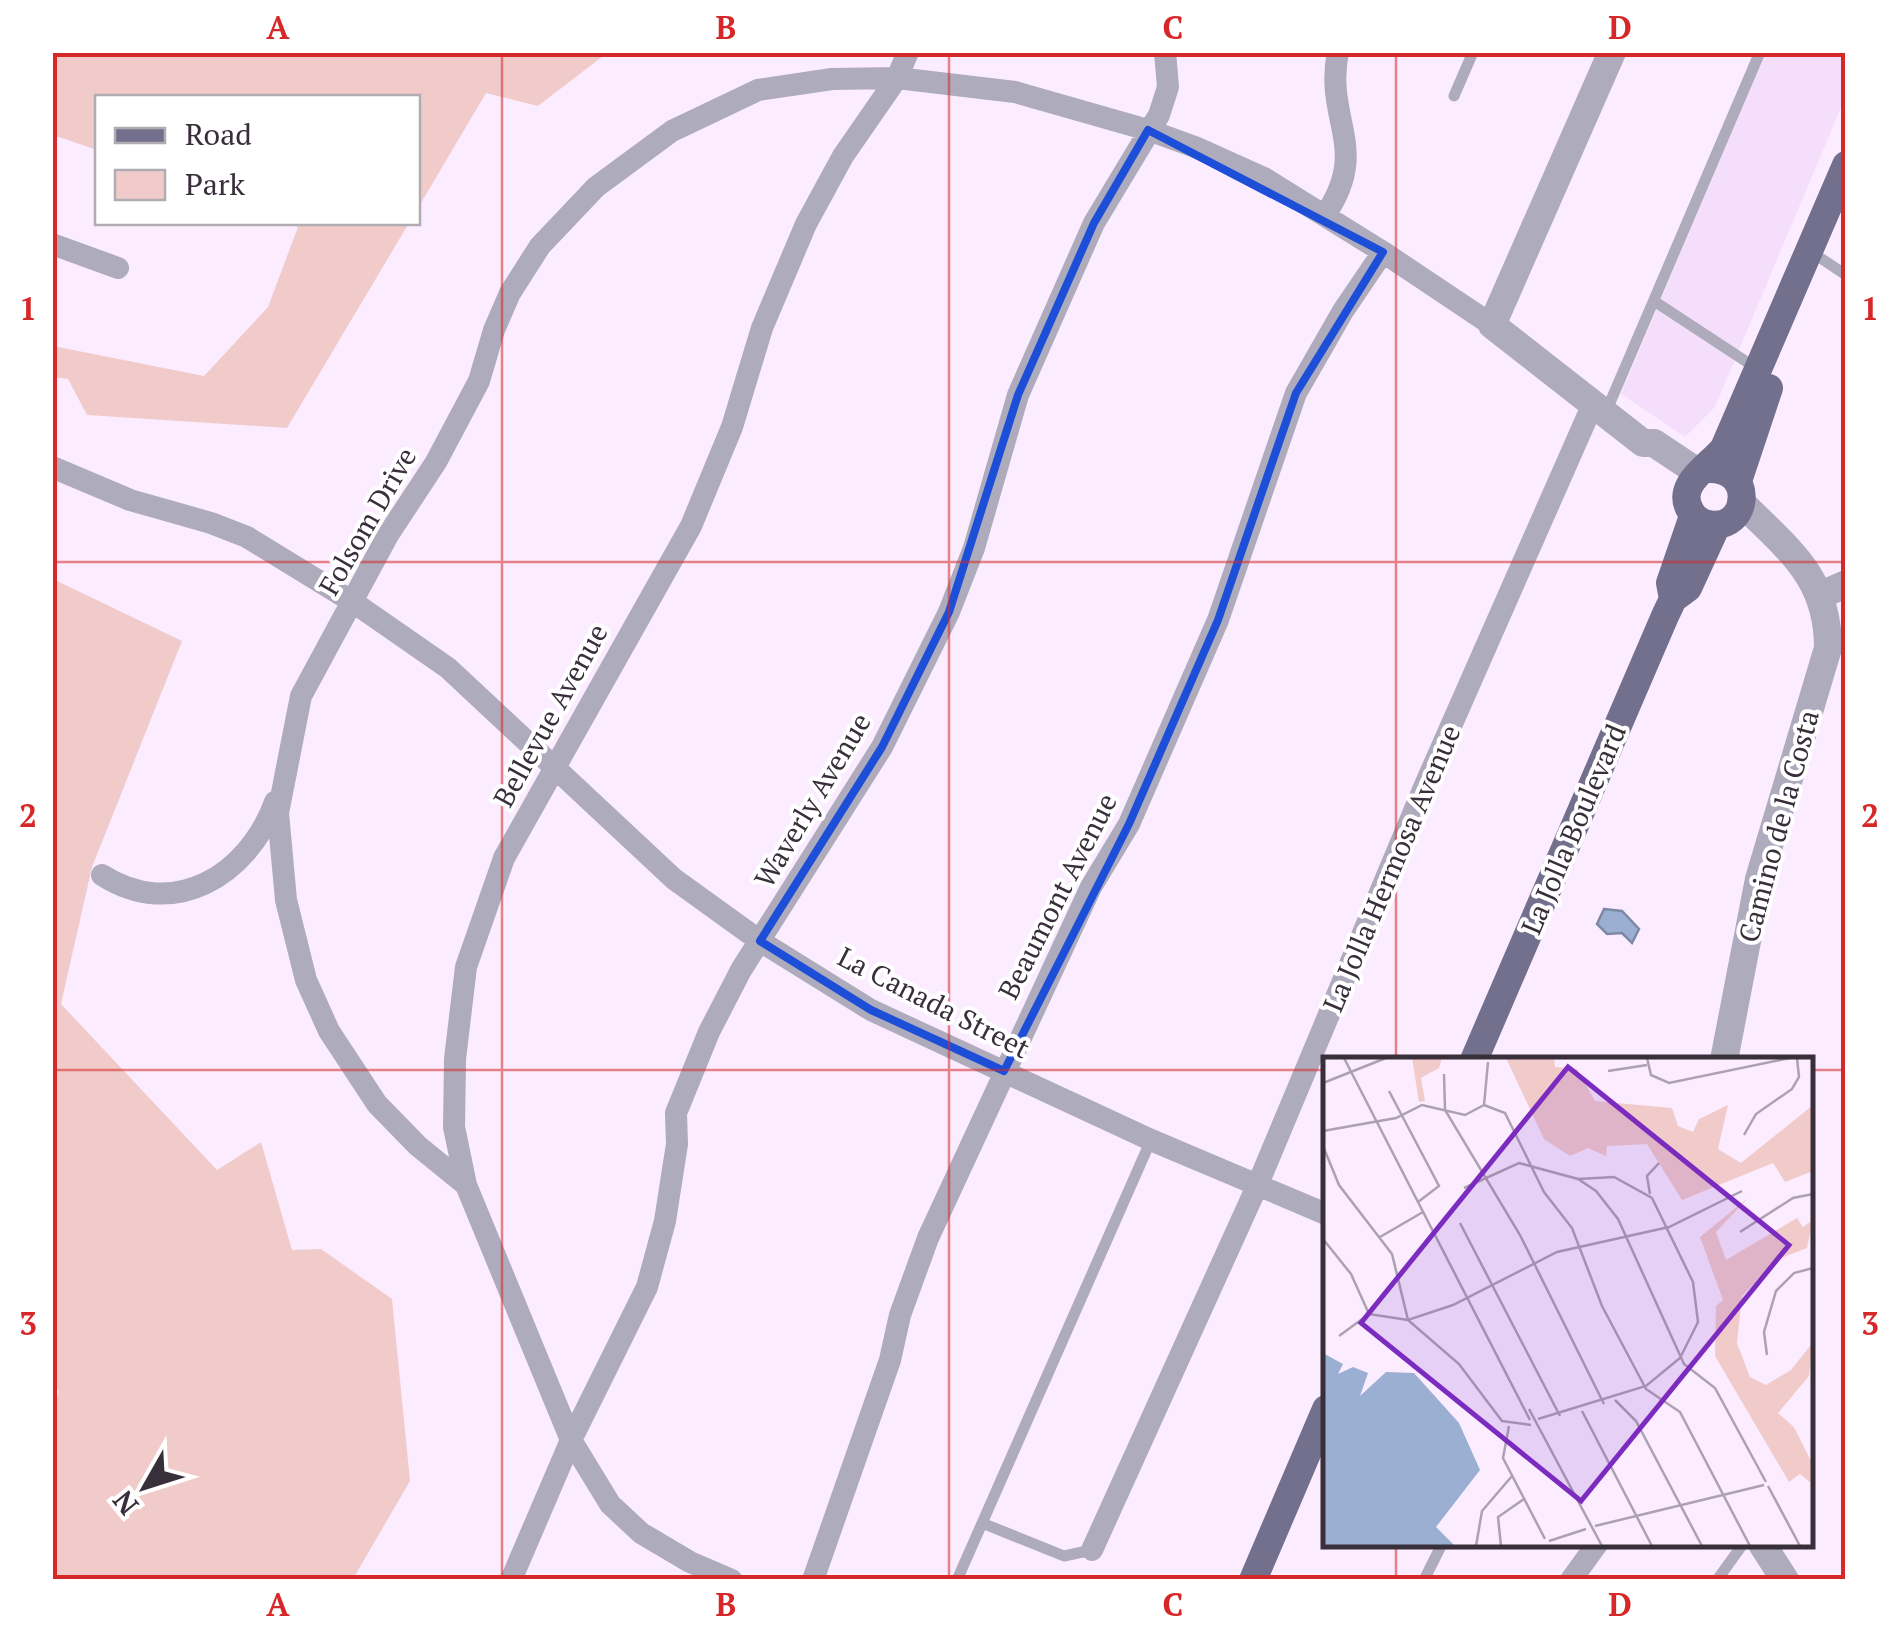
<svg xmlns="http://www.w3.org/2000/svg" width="1898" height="1632" viewBox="0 0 1898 1632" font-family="'PT Serif',serif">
<rect width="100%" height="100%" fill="#fbedff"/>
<!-- built -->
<path fill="#f5defb" d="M1765,53h80v45l-130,309 -30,30 -64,-43z"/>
<!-- green -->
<path fill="#f1cbca" d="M52,53l1,-1 554,1 -69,53 -52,-13 -68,115v-110h-320l-1,52 -44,-15z
M286,223h123l-122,205 -200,-13 -19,-36 -15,-2v-31l151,30 64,-69 30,-80z
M53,579l129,62 -90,226 -31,137 156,166 44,-28 31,108 29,-1 71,50 18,182 -57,98h-300l-1,-164 7,-24 -7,-9z"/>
<!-- water -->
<path fill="#9aafd1" stroke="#7d89a4" stroke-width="2.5" d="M1604,909l18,2 17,18 -7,14 -10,-10 -15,1 -10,-10z"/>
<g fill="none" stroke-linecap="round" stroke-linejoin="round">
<!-- service -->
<path stroke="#adabbc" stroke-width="11" d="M1454,96l19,-44
M1822,259l24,16
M1654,301l102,67
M1606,412l154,-360
M982,1523l82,33 28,-6
M957,1580l194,-440
M1424,1580l18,-36
M1717,1580l26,-36"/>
<!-- minor -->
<path stroke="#adabbc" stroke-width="22" d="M1325,215c46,-67 -1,-95 13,-163
M52,244l66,24
M52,467l78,33 81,23 36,14 106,65 95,66 226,211 86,62 111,69 280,130 175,74
M102,875c71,46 146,1 173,-73
M466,1185l-48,-39 -41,-42 -48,-73 -23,-51 -20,-80 -8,-87 23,-117 87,-161 48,-73 43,-81 15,-51 16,-37 30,-47 56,-59 76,-56 86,-41 74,-11 65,-1 118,14 133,38 47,17 69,31 119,74 109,73
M1092,1550l166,-366 167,-399 167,-379
M511,1580l60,-140 76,-153 18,-66 12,-77 -1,-31 33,-81 32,-62 141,-223 67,-135 25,-64 44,-153 76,-172 65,-108 9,-28 -3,-35
M732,1580l-42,-18 -49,-29 -31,-29 -39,-64 -105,-255 -12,-58 1,-68 11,-92 38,-109 187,-332 41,-99 30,-99 44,-104 37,-68 54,-78 11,-26
M813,1580l77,-220 10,-45 28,-77 163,-351 38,-63 89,-204 78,-227 47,-82 40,-59
M1571,1580l26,-36"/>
<!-- tertiary -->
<path stroke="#adabbc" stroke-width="28" d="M1612,52l-120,273 151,118h11l45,30
M1821,595l25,-11
M1724,1060l35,-181 69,-231c0,-72 -40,-98 -87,-146
M1762,1544l23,36"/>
<!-- primary -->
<path stroke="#73708e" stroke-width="28" d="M1707,469c50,-3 42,64 1,55 -8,-2 -15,-7 -18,-14 -15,-26 20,-44 34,-62l122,-283
M1738,481l31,-93
M1673,599l-3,-16 23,-67
M1474,1060l191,-444 8,-17 15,-11 29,-63
M1253,1580l73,-171"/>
</g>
<!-- marked area -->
<path fill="none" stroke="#1d4ed8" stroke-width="8" stroke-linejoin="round" d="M1148,130l235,122 -87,141 -78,227 -89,204 -125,247 -133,-61 -111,-69 122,-194 67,-135 69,-217 76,-172z"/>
<!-- grid -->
<path fill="none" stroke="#d62828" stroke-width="2.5" stroke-opacity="0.55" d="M502,52v1528M949,52v1528M1396,52v1008M52,562h1794M52,1070h1274M1810,1070h36M1396,1544v36"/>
<g text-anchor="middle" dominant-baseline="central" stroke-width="8" stroke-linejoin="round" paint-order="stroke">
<!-- street labels -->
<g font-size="28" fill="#392f3b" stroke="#fff">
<text transform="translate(367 521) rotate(-60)">Folsom Drive</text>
<text transform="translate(550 715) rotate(-61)">Bellevue Avenue</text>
<text transform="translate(812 800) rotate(-59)">Waverly Avenue</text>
<text transform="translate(1778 826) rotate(-75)">Camino de la Costa</text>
<text transform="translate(1573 829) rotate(-67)">La Jolla Boulevard</text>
<text transform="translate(1391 868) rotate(-67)">La Jolla Hermosa Avenue</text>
<text transform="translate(1057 896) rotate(-63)">Beaumont Avenue</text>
<text transform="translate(934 1002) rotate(27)">La Canada Street</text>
</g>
</g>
<!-- overview -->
<g transform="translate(1323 1057)">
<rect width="490" height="490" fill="#fbedff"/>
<path d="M89,1h30l-3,10 -18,10 4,23 -6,1zM183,1h48l1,9 22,2 18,32 77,7 6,18 15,6 6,-13 29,-14 -10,44 23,14 72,-58v66l-28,11 -12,-19 -91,37 -35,-56 -40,2 -1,10 -18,-8 -18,8 -26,-17zM425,141l-32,34 10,28 71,-42 6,9 10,-7 -6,28 -31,12 -34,36 -5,47 13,34 16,8 25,-15 22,-28 -4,34 -31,37 16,14 19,38 -1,19 -12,-10 -11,8 -74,-126 1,-50 7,-6 -23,-63z" fill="#f1cbca"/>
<path d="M0,296l20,11 -5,10 15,-7 15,6 -8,23 26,-24 28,1 45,50 21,47 -44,57 19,19h-132z" fill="#9aafd1"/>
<path fill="none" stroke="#ada1b1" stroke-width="2.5" d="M21,1l186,362M324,1l4,17 18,8 121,-25M285,14l39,-6M121,17l1,36 75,125 84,169M0,26l63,-25M66,34l50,95 -21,16M161,48l21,8 39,79 28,36 30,78 44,83 34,23 70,134M161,48l4,-43M0,74l73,-13 26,-13 43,10 19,-10M421,78l12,-21 36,-25 7,-12 -2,-19M0,89l16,39 53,69 16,66 45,-15 104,-53 112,-25 73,-36M141,131l55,-25 59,16 18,12 22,28 66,145 31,24 51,94M327,137l-3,-18 12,-13M137,166l100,193M417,175l53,-34 20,-4M57,180l43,-25M0,182l28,35 18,40M16,279l30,-22 39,6 51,44 43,57 29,4M444,298l-3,-23 12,-41 18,-18 19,-5M292,343l21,21 66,125M206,352l73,137M259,354l70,135M215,362l108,-33 34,-28 18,-36 -5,-40 -41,-84 -38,-21 -36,2M186,369l-6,32 42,81M445,429l32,60M272,469l169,-41M226,484l37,-12M153,489l6,-35 30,-35M178,489l-3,-29 26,-18"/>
<path fill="#7b2cbf" fill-opacity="0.15" stroke="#7b2cbf" stroke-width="5" d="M245,10l221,178 -208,256 -220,-178z"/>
<rect width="490" height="490" fill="none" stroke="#392f3b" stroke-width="5"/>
</g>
<!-- border -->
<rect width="1898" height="1632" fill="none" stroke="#ffffff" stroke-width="110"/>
<!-- legend -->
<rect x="95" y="95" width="325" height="130" fill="#ffffff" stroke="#b0acb1" stroke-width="2.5"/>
<rect x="115" y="128" width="50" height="15" fill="#73708e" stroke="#b0acb1" stroke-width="2.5"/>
<text x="185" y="145" font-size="30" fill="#392f3b">Road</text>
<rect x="115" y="170" width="50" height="30" fill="#f1cbca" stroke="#b0acb1" stroke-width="2.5"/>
<text x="185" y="195" font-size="30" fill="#392f3b">Park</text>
<!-- north arrow -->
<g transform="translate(145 1487) rotate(231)" stroke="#ffffff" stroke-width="8" paint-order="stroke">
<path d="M0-8L18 38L0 25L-18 38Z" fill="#392f3b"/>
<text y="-15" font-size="28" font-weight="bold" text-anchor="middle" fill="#392f3b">N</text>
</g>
<rect x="55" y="55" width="1788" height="1522" fill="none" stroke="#d62828" stroke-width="4"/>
<g font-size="32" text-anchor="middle" font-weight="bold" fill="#d62828">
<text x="278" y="39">A</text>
<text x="726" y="39">B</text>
<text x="1173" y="39">C</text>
<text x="1620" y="39">D</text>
<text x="28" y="320">1</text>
<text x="1870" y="320">1</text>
<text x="28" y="827">2</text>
<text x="1870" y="827">2</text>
<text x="28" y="1335">3</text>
<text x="1870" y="1335">3</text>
<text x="278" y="1616">A</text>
<text x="726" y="1616">B</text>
<text x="1173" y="1616">C</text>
<text x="1620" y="1616">D</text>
</g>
</svg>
